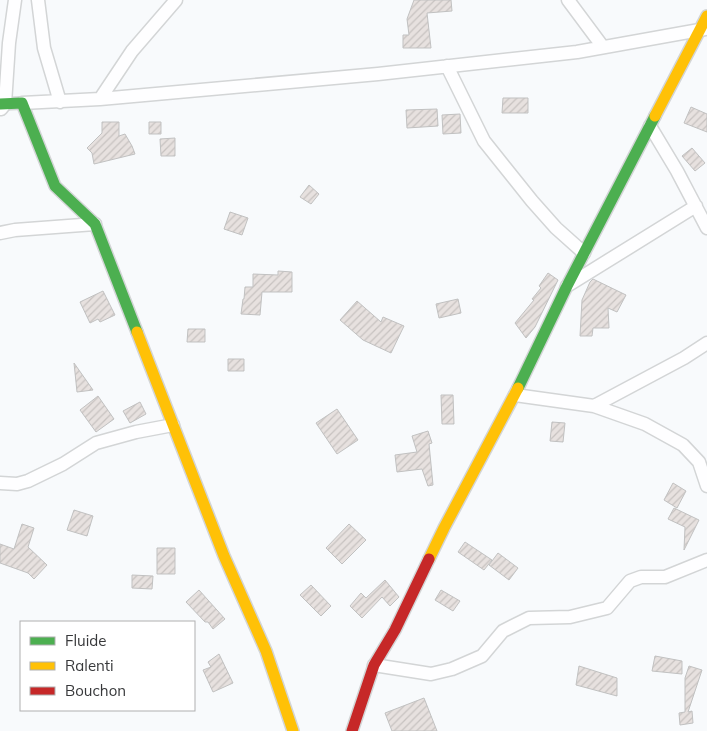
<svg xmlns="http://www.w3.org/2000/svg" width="707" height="731" viewBox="0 0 707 731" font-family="Mulish,sans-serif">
<defs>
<pattern id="building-hatch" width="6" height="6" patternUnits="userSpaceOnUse" patternTransform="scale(1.25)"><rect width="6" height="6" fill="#e7e1df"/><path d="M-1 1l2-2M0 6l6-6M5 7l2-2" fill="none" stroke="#c7c2c0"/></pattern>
</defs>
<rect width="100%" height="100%" fill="#f8fafc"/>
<!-- building -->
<path fill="url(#building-hatch)" stroke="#c1c1c1" d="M414,0h37l1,11 -25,2 4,35h-28v-13h6l-2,-16z
M503,98h25v15h-26z
M691,107l16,7v18l-23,-9z
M437,109l1,17 -31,2 -1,-18z
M460,114l1,19 -18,1 -1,-19z
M102,122h17v14l6,-2 7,12 3,8 -41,10 -2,-11 -5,-5 15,-15z
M149,122h12v12h-12z
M175,138v18h-14l-1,-17z
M692,148l13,15 -10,8 -13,-15z
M309,185l10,9 -8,10 -11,-7z
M230,212l18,6 -6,17 -18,-6z
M278,271l14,1v20h-30l-2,23 -19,-1 2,-15h1l1,-12h8v-13l25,1z
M548,273l10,7 -23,47 -9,11 -11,-15 19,-23 -2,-1 9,-11 -2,-2z
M593,279l33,16 -9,17 -9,-4 1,20h-16l-1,8h-12l2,-36 8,-18z
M103,291l12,24 -15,7 -2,-3 -8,4 -10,-21z
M458,299l3,14 -22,5 -3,-14z
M357,301l24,21 2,-5 21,9 -13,27 -28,-13 -23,-20z
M188,329h17v13h-18z
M228,359h16v12h-16z
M74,363l19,27 -16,2z
M441,395h12l1,29h-12z
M98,396l16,23 -18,13 -16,-22z
M140,402l6,12 -16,9 -7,-12z
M337,409l21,31 -21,14 -21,-31z
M552,422l13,1 -2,19 -13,-1z
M428,431l4,12 -3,1 4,41 -5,1 -6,-17 -25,3 -2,-17 22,-3 -5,-16z
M673,483l13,8 -9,17 -13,-8z
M674,508l25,12 -15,30 1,-23 -17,-8z
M74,510l19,6 -6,20 -20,-6z
M22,524l12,4 -6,19 19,18 -13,14 -6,-6 -28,-10v-19l14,5z
M349,524l17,16 -24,24 -16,-16z
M465,542l27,18 -8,10 -26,-18z
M157,548h18v26h-18z
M498,553l20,15 -9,12 -20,-15z
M132,575l21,1 -1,13 -20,-1z
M385,580l14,17 -9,9 -8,-9 -20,21 -12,-12 11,-13 5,5z
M311,585l20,21 -10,10 -21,-21z
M199,590l26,29 -12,10 -5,-7h-3l-19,-20z
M441,590l19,11 -7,10 -18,-11z
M219,654l14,29 -20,9 -10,-22 8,-3 -3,-5z
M655,656l27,5v13l-30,-3z
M579,666l38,12v18l-41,-11z
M689,666l13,4 -14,42 4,-1 1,12 -13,2 -1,-12 6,-1v-34z
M424,698l13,33h-45l-7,-18z"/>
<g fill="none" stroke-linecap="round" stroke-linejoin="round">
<defs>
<path id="street" d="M38,0l6,48 16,54
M568,0l35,47
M447,66l37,75 48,60 24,27 28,25
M100,99l32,-48 44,-51
M22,103l78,-4 278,-25 199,-22 128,-23
M1,109l4,-5 4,-61 6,-43
M650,126l27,45 30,57
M0,233l15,-3 80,-6
M567,286l129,-80
M515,395l79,11 51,18 38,21 16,17 8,24
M594,406l90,-48 23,-15
M0,483l17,1 11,-3 35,-17 33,-21 40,-11 37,-7
M374,665l57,9 21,-5 30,-13 21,-25 26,-13 41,-1 37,-9 23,-27 11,-4h24l42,-17"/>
<path id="fast" d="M0,104l22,-1 33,83 40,38 42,108
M518,388l49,-102 88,-170"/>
<path id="slow" d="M655,116l52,-100
M137,332l87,224 42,95 27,80
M429,559l15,-31 74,-140"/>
<path id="jam" d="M352,731l22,-66 21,-35 34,-71"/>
</defs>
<!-- street casing -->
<use href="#street" stroke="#d3d5d6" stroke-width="15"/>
<!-- fast casing -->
<use href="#fast" stroke="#d3d5d6" stroke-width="14"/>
<!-- slow casing -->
<use href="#slow" stroke="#d3d5d6" stroke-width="14"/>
<!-- jam casing -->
<use href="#jam" stroke="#d3d5d6" stroke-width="14"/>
<!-- street -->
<use href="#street" stroke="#fefeff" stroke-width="12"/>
<!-- fast -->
<use href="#fast" stroke="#4caf50" stroke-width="11"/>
<!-- slow -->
<use href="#slow" stroke="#ffc107" stroke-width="11"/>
<!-- jam -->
<use href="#jam" stroke="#c62828" stroke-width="11"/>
</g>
<!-- legend -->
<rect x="20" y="621" width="175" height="90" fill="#ffffff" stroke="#afafb0"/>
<rect x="30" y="637" width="25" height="8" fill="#4caf50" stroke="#afafb0"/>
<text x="65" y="646" font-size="15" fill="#37383a">Fluide</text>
<rect x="30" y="662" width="25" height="8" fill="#ffc107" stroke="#afafb0"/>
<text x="65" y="671" font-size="15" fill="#37383a">Ralenti</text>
<rect x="30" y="687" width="25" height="8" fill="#c62828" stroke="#afafb0"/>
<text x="65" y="696" font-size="15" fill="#37383a">Bouchon</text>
</svg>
